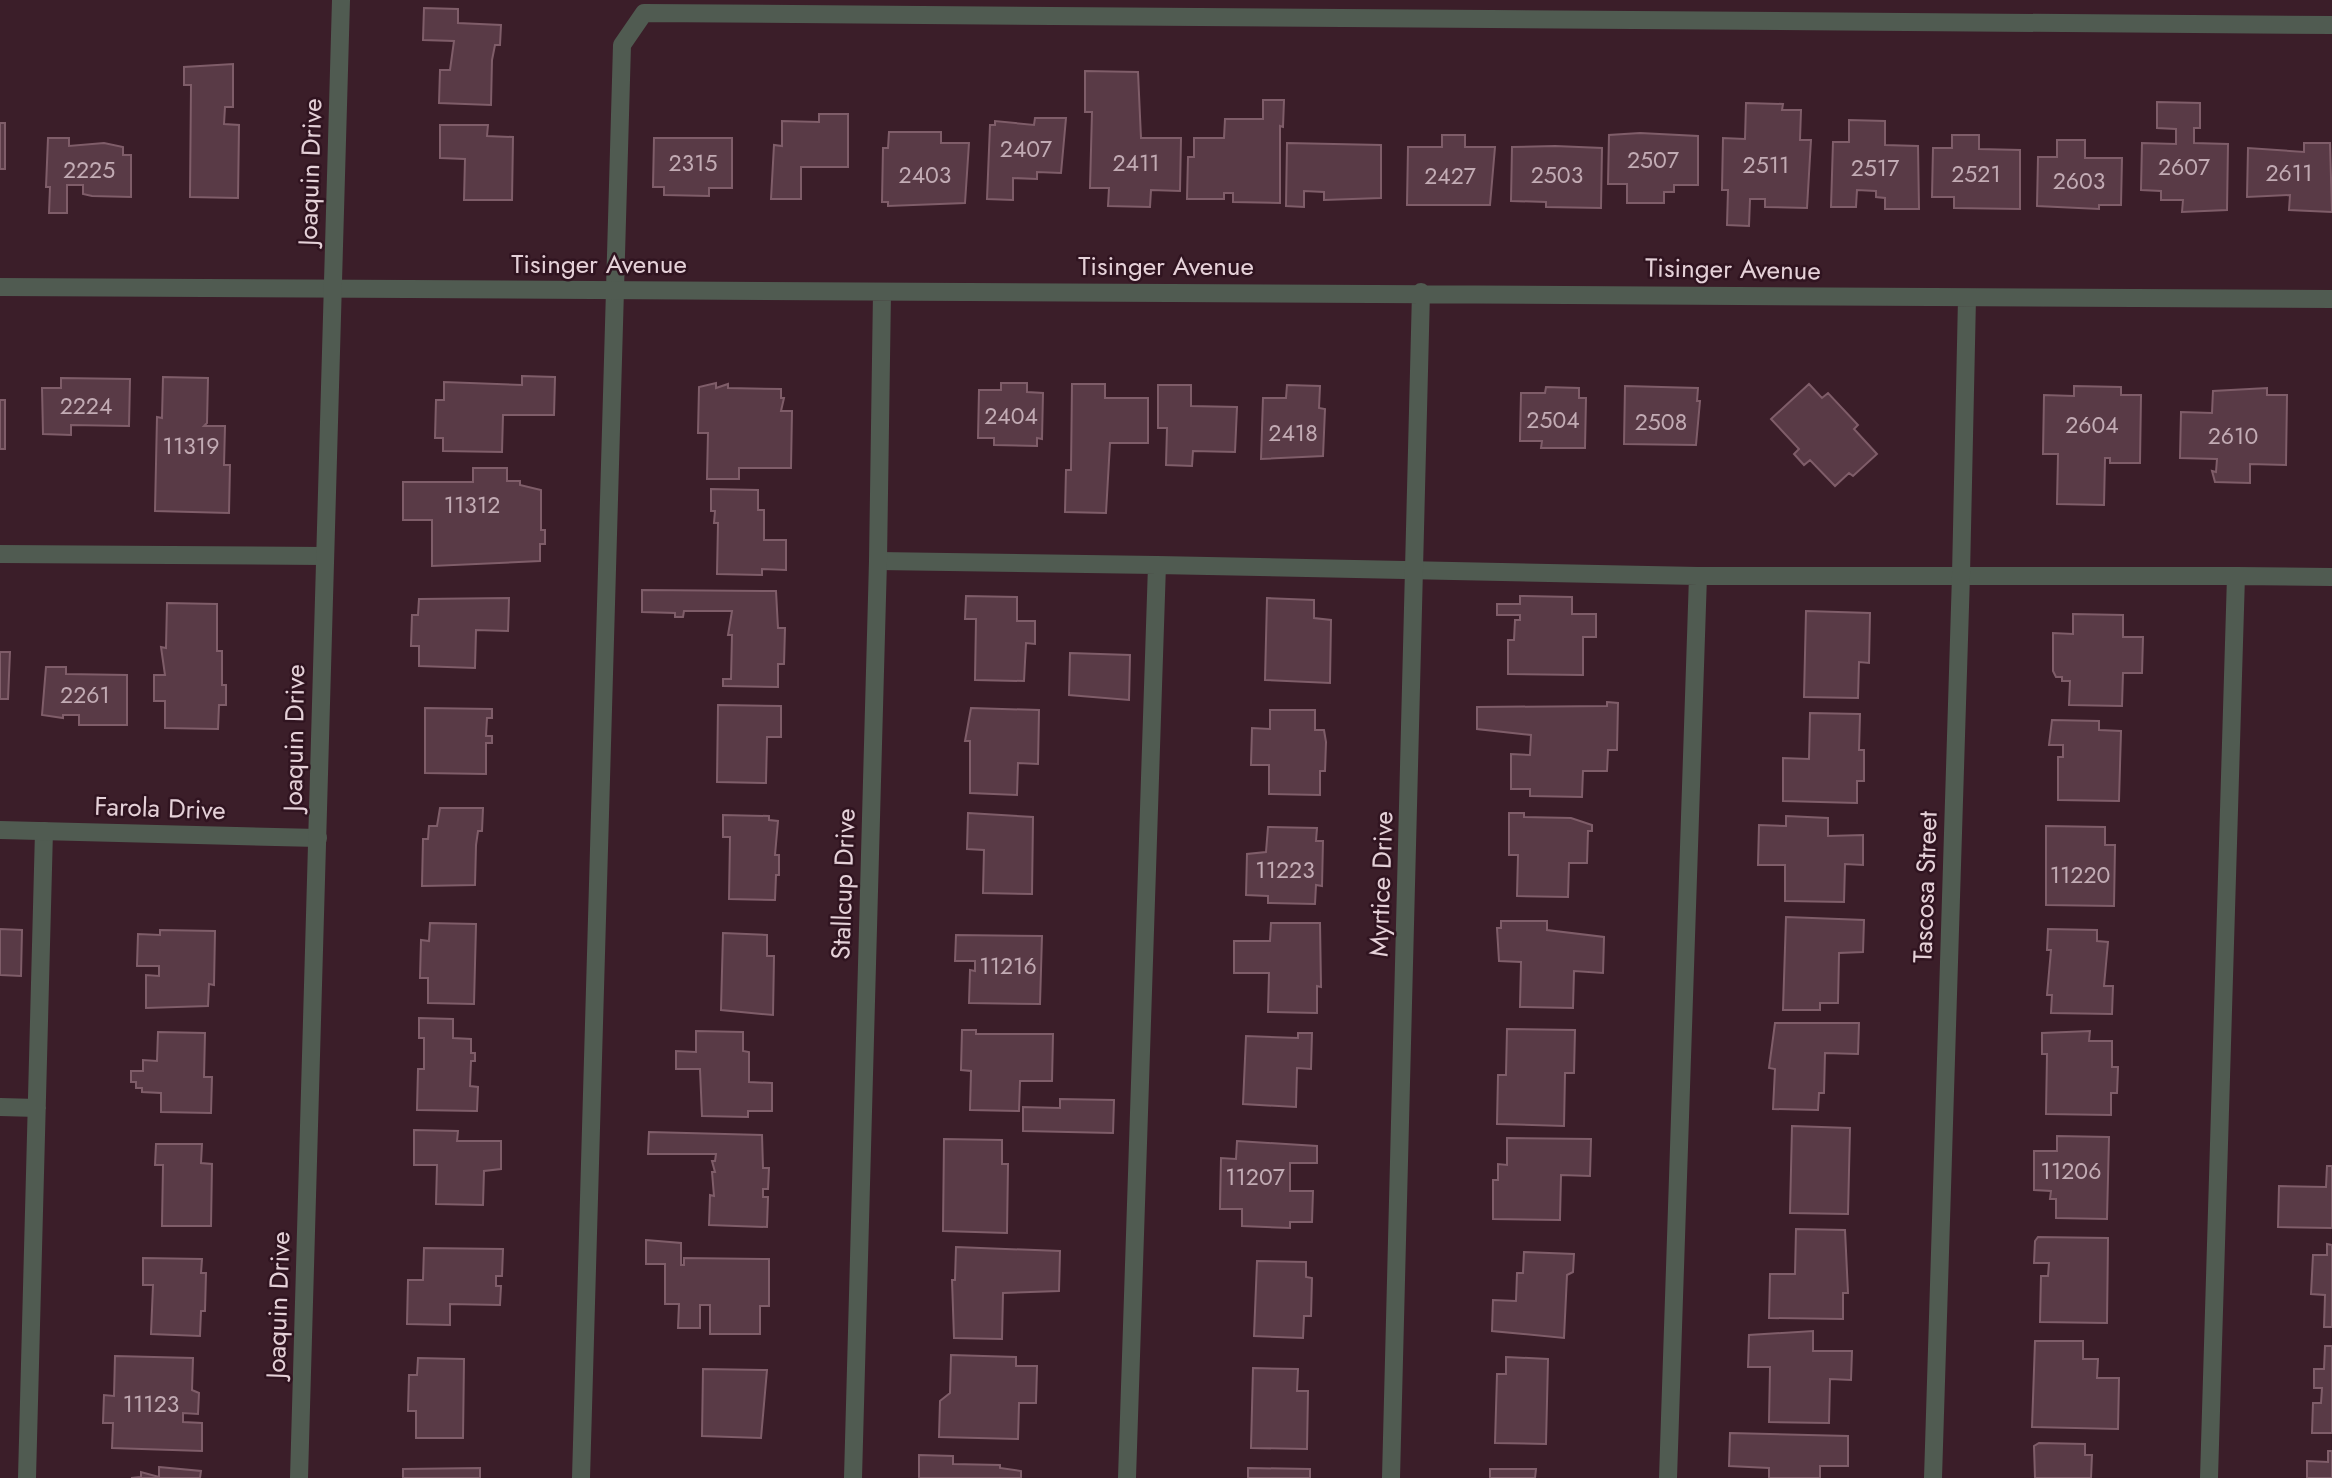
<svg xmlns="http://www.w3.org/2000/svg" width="2332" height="1478" viewBox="0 0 2332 1478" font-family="Jost,sans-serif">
<rect width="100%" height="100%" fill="#3b1e29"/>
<!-- building -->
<path fill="#593a46" stroke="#7f5d69" stroke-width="2" d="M424,8l34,1v14l43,2 -1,20h-5l-3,15 -1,45 -52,-2 1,-33h10l4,-29 -31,-1z
M233,64v43h-8l-1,17 15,1 -1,73 -48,-1 1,-112h-7v-18z
M1085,71l53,1 3,66h40l-1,53 -29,-1 -1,17 -42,-1 1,-18h-19l2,-76h-7z
M1263,100h21l-1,27 -3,-1v77l-47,-1v-9h-9v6h-37l1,-42h6v-19h30l1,-19h38z
M2157,102l43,1v25h-6v15l34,1 -1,66 -45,2 1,-12h-22v-9l-20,-1 1,-47 34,1v-15l-19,-1z
M1746,103l37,1 -1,6h19l-1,30h11l-4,68 -42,-1v-8h-15l-1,27 -22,-1 1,-35h-6l1,-52 22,1z
M819,114h29v53h-47v32h-30l3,-54 8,1v-25l37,1z
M1035,118h31l-5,55 -24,-1v7l-24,-1v22l-26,-1 3,-74h5v-4l39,4z
M1849,120l36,1v24l33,1 1,63h-34v-11l-9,-1v-6l-19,-1 -1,17h-25l2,-65h16z
M0,123h5v46h-5z
M440,125h48l-1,11 26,1 -1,63h-48l1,-41 -25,-1z
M889,132h52v11h28l-4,60 -77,3v-4h-6l1,-54h5z
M1640,133l58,3v49h-24v7h-10v11h-37v-19h-19l1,-49z
M1442,135h23v12h30l-5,58h-83l1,-58h34z
M1952,135h27v14l41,1v59l-66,-1v-11h-22l1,-49h19z
M48,138h21v8l35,-3 19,4v8h8v42l-39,-1 -9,-2v-9h-16v28h-18l1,-26h-4z
M654,138h78v50h-23v8l-45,-1v-8h-11z
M2057,140h28v18h37l-1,47h-22v4l-62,-3 1,-49h19z
M1287,143l94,2v53l-57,2v-8l-20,-1v16l-18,-1z
M2304,143h26l2,69 -43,-2 1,-15 -43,2 1,-49 56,4z
M1555,146l47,2 -1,60 -55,-1v-5l-35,-1 1,-54z
M522,376l33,1 -1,38h-51l-1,37 -59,-1v-13h-8l1,-38h8v-18l78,3z
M163,377l45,1 -1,45 -3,3h21l-1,39h6l-1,48 -74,-2 2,-94 5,1z
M61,378l69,1 -1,47 -58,-1v10l-28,-1 -1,-46h19z
M716,383v5l12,-4v4l53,1v9h3l-3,13h11l-1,57h-52v11h-32l1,-46h-10l1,-46z
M1001,383h26v9l16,1 -1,46 -5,-1v8l-43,-1v-7h-16l1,-48h22z
M1072,384h33v14h43v45h-38l-4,70 -41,-1 1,-42h5z
M1809,384l13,14 6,-5 30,32 -4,4 23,25 -24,22 -4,-3 -14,13 -25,-26 -6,5 -10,-11 5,-5 -28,-30z
M1158,385h33v21l46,1 -2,45 -42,-1 -1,15 -26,-1 1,-37h-9z
M1287,385l33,1 -1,22 6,1 -2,47 -62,3 2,-61h23z
M1625,386l73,2 -1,13h3l-4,44 -72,-1z
M2074,386l47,1v8h20l-1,68h-30v-5h-5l-1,47 -47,-1 1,-50h-15l1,-59 30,1z
M1546,387l33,1v10h7l-1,50h-44l1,-7h-22l1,-48h24z
M2267,388v7h20l-1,70 -36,-1v19l-35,-1 -3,-11 4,1 1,-13 -37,-1 1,-46 31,1 1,-22z
M0,400h5v49h-5z
M473,468h34v13h13v4l21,5v40h4v14h-5v17l-108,5v-46h-29v-38h70z
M711,489l47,1v20h6v30h22v30l-24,-1v6l-45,-1 1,-51h-4l1,-12h-4z
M642,590l134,1 2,37h7l-1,36h-6v23l-55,-1v-7h8l1,-44h-4l4,-24h-48l-1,6h-8v-4l-33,-1z
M966,596l51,1v24h18v23l-9,-1 -2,38 -49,-1 1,-61h-11z
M1520,596l52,1v17h24v23h-13v38l-75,-1v-34h6l1,-20h5v-5h-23v-11h23z
M509,598l-1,33 -32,-1 -1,38 -56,-2v-20h-8l1,-31h6l1,-16z
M1267,598l47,2v18l17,2 -1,63 -65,-3z
M167,603l50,1v47h5v34h4v20h-7l-1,24 -53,-1v-27h-11v-26h11l-4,-28 5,1z
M1806,611l64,2 -1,50 -10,-1 -1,36 -54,-1z
M2073,614l50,1v22h20l-1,36h-19l-1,33 -53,-1 1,-24h-8v-4h-6l-3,-6v-38l20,1z
M0,652h10l-2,47h-8z
M1070,653l60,2 -1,45 -60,-5z
M46,667h20v7l61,1v50h-48v-10h-16v3l-21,-3z
M1607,702l11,1 -1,47h-9l-1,21h-24l-1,26 -52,-1v-7h-19v-35l19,1 1,-20 -54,-6v-22l130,-1z
M718,705l63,1v31h-14l-1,46 -49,-1z
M425,708l67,1v9h-5l-1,18h6v7h-6v31l-61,-1z
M971,708l68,2 -1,54 -20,-1 -1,32 -47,-2v-52h-5z
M1270,710h45v20h9l2,12 -1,29h-5v24l-51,-1v-29h-18l1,-37 18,1z
M1810,713l50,1 -1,36h5v31h-7v22l-74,-2v-43l26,1z
M2052,720l47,1v9l22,1 -2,70 -61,-1v-43h5v-12h-14z
M440,808h43l-1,23h-4l-2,14 -1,40 -53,1 1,-47h5l1,-13h8z
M968,813l65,4 -1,77 -49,-1 1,-43 -17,-1z
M1509,813h15v4l47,1 21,7v6h-4l-1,32h-18l-1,34 -51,-1 1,-41h-9z
M723,815l46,1v4l9,1 -3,34h4v20h-3l-1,25 -46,-1 1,-62h-7z
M1786,816l42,2v18l35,-1v30l-18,-1 -1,38 -59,-1v-36h-27l1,-40 27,1z
M2046,826l59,1v18h10l-1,61 -68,-1z
M1268,827l49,1 -1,13h7l-1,45 -6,-1 -1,19 -47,-1v-7l-22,-1 1,-41 19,-2z
M1786,917l78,3 -1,32 -24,1 -1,50h-18v7h-37z
M1501,921h46v9l57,7 -1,36 -29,-2 -1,37 -53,-1 1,-45 -22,-1 -2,-33h4z
M430,923l46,1 -2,80 -46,-1v-25h-8l1,-38 8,1z
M1271,923h49l1,64 -4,-1v27l-49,-1 1,-39h-35v-32h36z
M0,929l22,1 -1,46 -21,-1z
M2048,929l49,1v11l11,1 -4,44h9l-1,28 -61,-1 1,-18h-5l4,-45h-4z
M160,930l55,1 -1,54 -5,-1 -1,22 -62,2v-33l13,1v-10h-22l1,-32 22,1z
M723,933l44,2v21h7l-1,59 -52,-5z
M956,935l86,1 -2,68 -71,-1 1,-33 5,1v-10h-20z
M419,1018l34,1v19l18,1v14h4v8h-4l-1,25 8,1 -1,24 -60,-1 1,-41h6v-31h-5z
M1775,1023h84l-1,31 -33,-1 -1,40h-5l-1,17 -45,-1 2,-40 -6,-1z
M1507,1029l68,1 -1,43h-9l-1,53 -67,-2 1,-49h8z
M962,1030h14v4h77l-1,47h-32l-1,30 -49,-1 1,-39 -10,-1z
M696,1031l47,1v19l6,1v30l23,1v28h-24v6l-46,-1 -2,-47h-24v-18l20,1z
M2090,1031l-1,10h23v26h6l-1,26h-6v22l-65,-1 1,-60h-5v-21z
M158,1032l47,1 -1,44h8l-1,36 -50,-1v-19l-19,-1v-4h-6v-6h-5v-11h12v-11l14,1z
M1298,1033h14l-1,36 -14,-1 -1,39 -53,-3 3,-68 52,2z
M1060,1099l54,1 -1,33 -90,-2v-24l37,1z
M1792,1126l58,2 -2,86 -58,-1z
M414,1130l44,1 -1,10h44v28l-17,2 -1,34 -47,-1 1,-39h-23z
M649,1132l113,3 1,33h6l-1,21h-5v8h5l-1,30 -58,-2 1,-30 4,1 -2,-24h3l-3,-11h3l1,-7h-68z
M2057,1136l52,1 -2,82 -51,-1v-19h-6l1,-8 -17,-1v-39h23z
M1507,1138l84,1 -1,37 -29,-1 -1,45 -67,-1v-39h5v-16l9,1z
M944,1139l58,1v24h6l-1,69 -64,-2z
M1237,1141l80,5v17h-27v28h23l-1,31h-22v6l-48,-2v-17h-22l1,-51 15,1z
M156,1144h46l-1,19 11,1 -1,62h-49l1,-61h-8z
M2327,1166h5v62l-54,-1 1,-41 47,1z
M1796,1229l49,1 3,63h-5v26l-74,-1 1,-44h25z
M2038,1237l70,1 -1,85 -67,-1 1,-46h7l1,-13h-15l1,-22z
M646,1240l35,3v22h3v-7l85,1v47h-9v28h-50v-29h-10v23h-22l1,-24h-14v-40h-19z
M2327,1244l5,1v82h-8l1,-32 -14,-1 2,-39h14z
M956,1247l104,4 -1,40 -56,2 -1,46 -48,-1 -2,-58h3z
M424,1248l79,1 -1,27h-6v10h5l-1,19 -50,-1v21l-43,-1 1,-44h15z
M1524,1252l50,2 -1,18 -6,3 -3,63 -72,-7 1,-31 23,1 1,-28h6z
M143,1258l59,1 -1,14h5l-1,38h-4l-1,25 -49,-2 2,-49h-10z
M1257,1261l49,1v15l6,1 -1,38h-7l-1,22 -49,-2z
M1813,1331v20h39l-1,29 -21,-1 -1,44 -60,-1 1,-55h-22l1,-32z
M2035,1341h48v18h15l-1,19h22l-1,51 -86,-2z
M2325,1346h7v87h-20l1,-30h8l1,-15h-8v-19h10z
M951,1355l65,2v9h21l-1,37h-17l-1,36 -79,-2 1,-36 10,-8z
M115,1356l78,2 -1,32 7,3 -1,21 -15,-1v9l19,1v28l-90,-3 1,-25h-10l1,-28 10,1z
M1506,1357l42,2 -2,85 -51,-1 2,-69h9z
M418,1358l46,1 -1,79h-47v-27h-8l1,-36h8z
M1253,1368l45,1 -1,22h11l-1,58 -56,-1z
M703,1369l64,1 -6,68 -59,-2z
M1730,1433l118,3v30h-28v12h-51v-10l-40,-2z
M2039,1443l46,1v11h7l-1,23h-56l-1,-32z
M2328,1451h4v27h-25v-17l21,1z
M919,1455l34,1v8l47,1v3l21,3v7h-102z
M159,1467l42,4 -1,7h-69l10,-1v-5l18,5z
M480,1468v10h-77v-9z
M1248,1468l62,1v9h-62z
M1490,1469h46l-1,9h-45z"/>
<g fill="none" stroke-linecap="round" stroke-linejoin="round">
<!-- service -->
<path stroke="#505b51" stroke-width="18" d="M0,554l324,2
M878,561l279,4
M0,1107l37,1
M27,1478l17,-647
M581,1478l41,-1433 22,-32 1688,12
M1127,1478l30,-913 541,11
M1668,1478l30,-902h538
M2209,1478l27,-902 96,1"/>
<!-- minor -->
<path stroke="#505b51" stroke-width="18" d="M0,287l2332,12
M0,830l318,8
M853,1478l25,-917 4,-269
M1391,1478l30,-1186
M1933,1478l28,-903 6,-277"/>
<!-- tertiary -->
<path stroke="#505b51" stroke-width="18" d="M299,1478l42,-1478"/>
</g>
<g text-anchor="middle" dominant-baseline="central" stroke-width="5" stroke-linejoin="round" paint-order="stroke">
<!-- number labels -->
<g font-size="23" fill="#c2abb4">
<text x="1026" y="149">2407</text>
<text x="1653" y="160">2507</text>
<text x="693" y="163">2315</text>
<text x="1136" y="163">2411</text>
<text x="1766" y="165">2511</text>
<text x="2184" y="167">2607</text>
<text x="1875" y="168">2517</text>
<text x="89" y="170">2225</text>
<text x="2289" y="173">2611</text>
<text x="1976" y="174">2521</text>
<text x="925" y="175">2403</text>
<text x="1557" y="175">2503</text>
<text x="1450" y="176">2427</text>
<text x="2079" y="181">2603</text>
<text x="86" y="406">2224</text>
<text x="1011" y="416">2404</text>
<text x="1553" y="420">2504</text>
<text x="1661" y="422">2508</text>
<text x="2092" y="425">2604</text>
<text x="1293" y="433">2418</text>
<text x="2233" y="436">2610</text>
<text x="191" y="446">11319</text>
<text x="472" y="505">11312</text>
<text x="85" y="695">2261</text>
<text x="1285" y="870">11223</text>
<text x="2080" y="875">11220</text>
<text x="1008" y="966">11216</text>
<text x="2071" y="1171">11206</text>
<text x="1255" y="1177">11207</text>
<text x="151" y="1404">11123</text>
</g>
<!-- street labels -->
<g font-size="26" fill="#e5d1d8" stroke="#301420">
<text transform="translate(310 172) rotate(-88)">Joaquin Drive</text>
<text x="599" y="264">Tisinger Avenue</text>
<text x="1166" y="266">Tisinger Avenue</text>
<text transform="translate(1733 269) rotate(1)">Tisinger Avenue</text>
<text transform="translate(294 738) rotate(-89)">Joaquin Drive</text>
<text transform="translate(160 808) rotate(2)">Farola Drive</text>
<text transform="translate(843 884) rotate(-88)">Stallcup Drive</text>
<text transform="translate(1381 884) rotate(-88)">Myrtice Drive</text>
<text transform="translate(1925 887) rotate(-88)">Tascosa Street</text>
<text transform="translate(278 1305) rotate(-88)">Joaquin Drive</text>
</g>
</g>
</svg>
